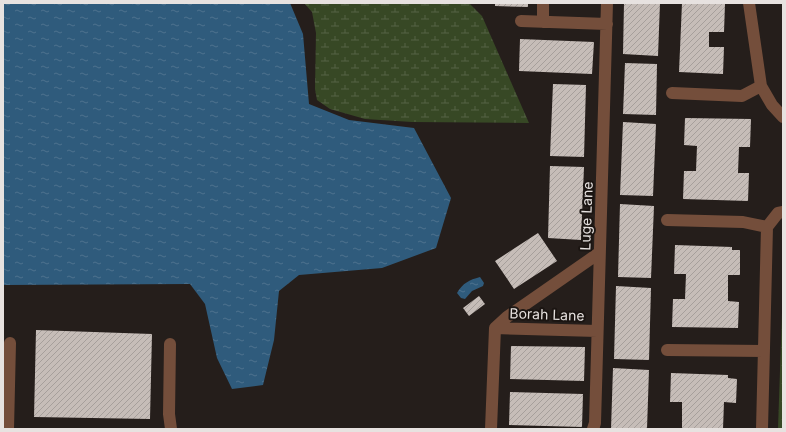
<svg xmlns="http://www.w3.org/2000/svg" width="786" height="432" viewBox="0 0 786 432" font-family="Inter,sans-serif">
<defs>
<pattern id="wetland-marsh" width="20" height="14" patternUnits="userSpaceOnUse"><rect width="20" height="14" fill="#374825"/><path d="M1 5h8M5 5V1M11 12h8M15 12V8" fill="none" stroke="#546244"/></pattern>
<pattern id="park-crowns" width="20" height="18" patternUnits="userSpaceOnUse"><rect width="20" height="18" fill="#374825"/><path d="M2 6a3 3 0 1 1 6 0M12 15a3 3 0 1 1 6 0" fill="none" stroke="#546244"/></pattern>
<pattern id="water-ripples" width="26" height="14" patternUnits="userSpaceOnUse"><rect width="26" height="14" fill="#2f5b7c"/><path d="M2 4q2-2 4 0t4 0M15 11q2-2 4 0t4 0" fill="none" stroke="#4d728e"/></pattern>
<pattern id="building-hatch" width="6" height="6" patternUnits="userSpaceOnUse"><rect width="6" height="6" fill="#c6bdb8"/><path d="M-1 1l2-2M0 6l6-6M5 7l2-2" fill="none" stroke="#a69f9b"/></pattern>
</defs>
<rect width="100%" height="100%" fill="#251e1b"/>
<!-- wetland -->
<path fill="url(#wetland-marsh)" d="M304,3h165l13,13 47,107 -117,-1 -47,-3 -35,-10 -13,-9 -2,-11 1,-56 -4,-21z"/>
<!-- park -->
<path fill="url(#park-crowns)" d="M783,283v146h-5z"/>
<!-- water -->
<path fill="url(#water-ripples)" d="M3,3h287l13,31 6,70 40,16 65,8 37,70 -15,50 -54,20 -83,7 -20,16 -5,49 -11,45 -31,4 -15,-31 -12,-54 -15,-20 -187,1z
M480,277l4,6 -1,3 -11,5 -7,8 -4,-1 -4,-5c6,-10 12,-13 23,-16z"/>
<!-- building -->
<path fill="url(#building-hatch)" d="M495,3h33v4l-33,-1z
M624,3h36l-2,53 -35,-2z
M682,3l43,1 -1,28h-15v15h15l-1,27 -44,-2z
M520,39l74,3 -2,32 -73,-3z
M625,63l32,1 -1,51 -33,-1z
M553,84l33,1 -2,72 -34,-1z
M685,118l66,1 -1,28h-11l-1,26h11l-1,28 -65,-2 1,-28h12l1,-25 -13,-1z
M623,122l33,2 -3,72 -33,-1z
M550,166l34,1 -3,73 -33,-2z
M620,204l34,2 -3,72 -33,-1z
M538,233l19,28 -43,28 -19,-28z
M675,245l57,2v3h8v25h-12v26l11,1 -1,26 -66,-1 1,-28h12l1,-25h-12z
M616,286l35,2 -2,72 -35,-1z
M479,296l6,8 -16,12 -6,-8z
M36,330l116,4 -2,85 -116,-2z
M511,346l74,1 -1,34 -74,-2z
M613,368l36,2 -2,59h-36z
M671,373l57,2v3l9,1 -1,24 -12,-1 -1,27h-41v-27h-12z
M510,392l73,2 -1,33 -73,-2z"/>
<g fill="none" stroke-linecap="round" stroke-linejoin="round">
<!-- minor -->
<path stroke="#744e3b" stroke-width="12" d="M749,3l12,83 11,19 11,12
M521,21l86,3
M543,22v-19
M672,93l70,3 19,-10
M667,220l76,2 24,5
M495,328l102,3
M170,344l-1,70 2,15
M667,350l97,1
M8,429l2,-86
M491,429l4,-101 12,-11 92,-64
M593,429l2,-6 12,-420
M762,429l5,-202 11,-14 5,-1"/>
</g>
<g text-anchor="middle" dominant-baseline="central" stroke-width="4" stroke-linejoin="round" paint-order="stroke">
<!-- street labels -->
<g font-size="14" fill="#e7e2e0" stroke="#1b1512">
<text transform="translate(586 216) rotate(-88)">Luge Lane</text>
<text transform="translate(547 314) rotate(2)">Borah Lane</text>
</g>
</g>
<!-- border -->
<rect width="786" height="432" fill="none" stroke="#e7e2e0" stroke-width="8"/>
</svg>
